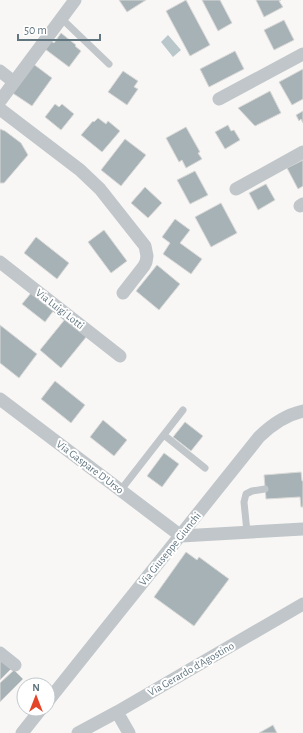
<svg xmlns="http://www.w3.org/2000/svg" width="303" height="733" viewBox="0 0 303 733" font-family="'Alegreya Sans',sans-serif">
<rect width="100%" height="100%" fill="#f8f7f5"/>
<!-- water -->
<path fill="#b9c6ca" d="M168,35l13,15 -8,7 -12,-15z"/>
<!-- building -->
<path fill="#a7b2b6" stroke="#d9d9d7" d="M119,0h27l-19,12z
M186,0l24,45 -20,11 -24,-45z
M202,0h18l12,23 -14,8z
M256,0h25l-2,1 4,6 -19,10z
M284,20l10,20 -20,10 -10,-20z
M61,33l15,12 -1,1 6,5 -12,16 -24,-18 6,-8 3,2z
M235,51l9,18 -35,18 -9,-18z
M32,63l20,15 -20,28 -21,-14z
M303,69v30l-11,6 -13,-23z
M123,71l15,10 -4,6 4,2 -11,16 -19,-13z
M270,91l11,22 -26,13 -17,-18z
M55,104l4,3 3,-3 12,10 -13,16 -16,-13z
M303,111v12l-2,-4 -2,2 -3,-6z
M98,118l8,6 2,-3 12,10 -18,21 -21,-17 12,-14 1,1z
M228,125l3,6 3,-1 6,10 -15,9 -10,-17z
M186,127l14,25 -2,1 4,6 -16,9 -4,-8 -3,2 -13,-24z
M0,129l5,2 16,12 7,12 -24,28h-4z
M125,139l21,16 -25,31 -20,-16z
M303,160v26l-5,3 -11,-21z
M195,171l13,24 -18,9 -13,-24z
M266,184l9,16 -17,10 -9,-17z
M145,187l17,16 -14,15 -17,-15z
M221,203l16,30 -26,14 -16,-30z
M175,219l15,11 -10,13 22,16 -11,15 -28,-20 7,-11 -8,-6z
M104,230l23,31 -16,12 -23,-31z
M36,237l33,26 -12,16 -33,-26z
M157,265l23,19 -21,26 -23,-19z
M31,293l23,17 -9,12 -23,-18z
M66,318l21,18 -26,32 -21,-18z
M0,325l37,29 -18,24 -19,-15z
M55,381l30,24 -14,18 -30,-24z
M103,420l24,20 -13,16 -24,-19z
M185,422l18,14 -12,15 -18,-14z
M164,453l15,11 -17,23 -15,-11z
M301,472l1,9h1v26h-2l-1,-10 -34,2 -2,-24z
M186,552l11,8 2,-3 30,22 -35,47 -40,-29z
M2,660l9,9 -11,11v-18z
M14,670l9,9 -23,23v-19z
M273,725l4,8h-18z"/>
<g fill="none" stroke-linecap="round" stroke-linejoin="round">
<!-- lane -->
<path stroke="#c0c6c9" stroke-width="7" d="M61,18l48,46
M164,435l41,33
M120,491l63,-81
M247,532l-3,-30 2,-8 6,-3 13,-2"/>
<!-- street -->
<path stroke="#c0c6c9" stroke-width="13" d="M0,71l14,11
M219,99l84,-45
M0,101l75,-101
M0,109l80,61 20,19 45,57 2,10 -1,6 -2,4 -21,27
M236,189l67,-37
M300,206l3,-2
M0,262l120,94
M0,399l181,137
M181,536l122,-7
M0,653l15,12
M48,701l211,-264c12,-12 26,-22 44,-26
M117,712l12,21
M22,733l19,-24
M78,733l39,-21 186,-108"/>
</g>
<g text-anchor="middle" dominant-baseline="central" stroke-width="4" stroke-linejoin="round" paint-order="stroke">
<!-- street labels -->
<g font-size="11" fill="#627680" stroke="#fff">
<text transform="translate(60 309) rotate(38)">Via Luigi Lotti</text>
<text transform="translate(90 467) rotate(37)">Via Gaspare D'Urso</text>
<text transform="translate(170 549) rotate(-51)">Via Giuseppe Giunchi</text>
<text transform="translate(191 669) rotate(-30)">Via Gerardo d'Agostino</text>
</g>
</g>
<!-- north arrow -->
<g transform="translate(36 697)"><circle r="19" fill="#ffffff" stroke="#c0c8cc"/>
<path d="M0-3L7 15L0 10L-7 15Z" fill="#e44528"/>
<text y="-6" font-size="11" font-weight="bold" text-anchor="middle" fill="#627680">N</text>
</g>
<!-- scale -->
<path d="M18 34v6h82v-6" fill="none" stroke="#627680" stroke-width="2"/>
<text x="24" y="34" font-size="12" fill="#627680" stroke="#ffffff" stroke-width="3" paint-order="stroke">50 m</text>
</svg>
